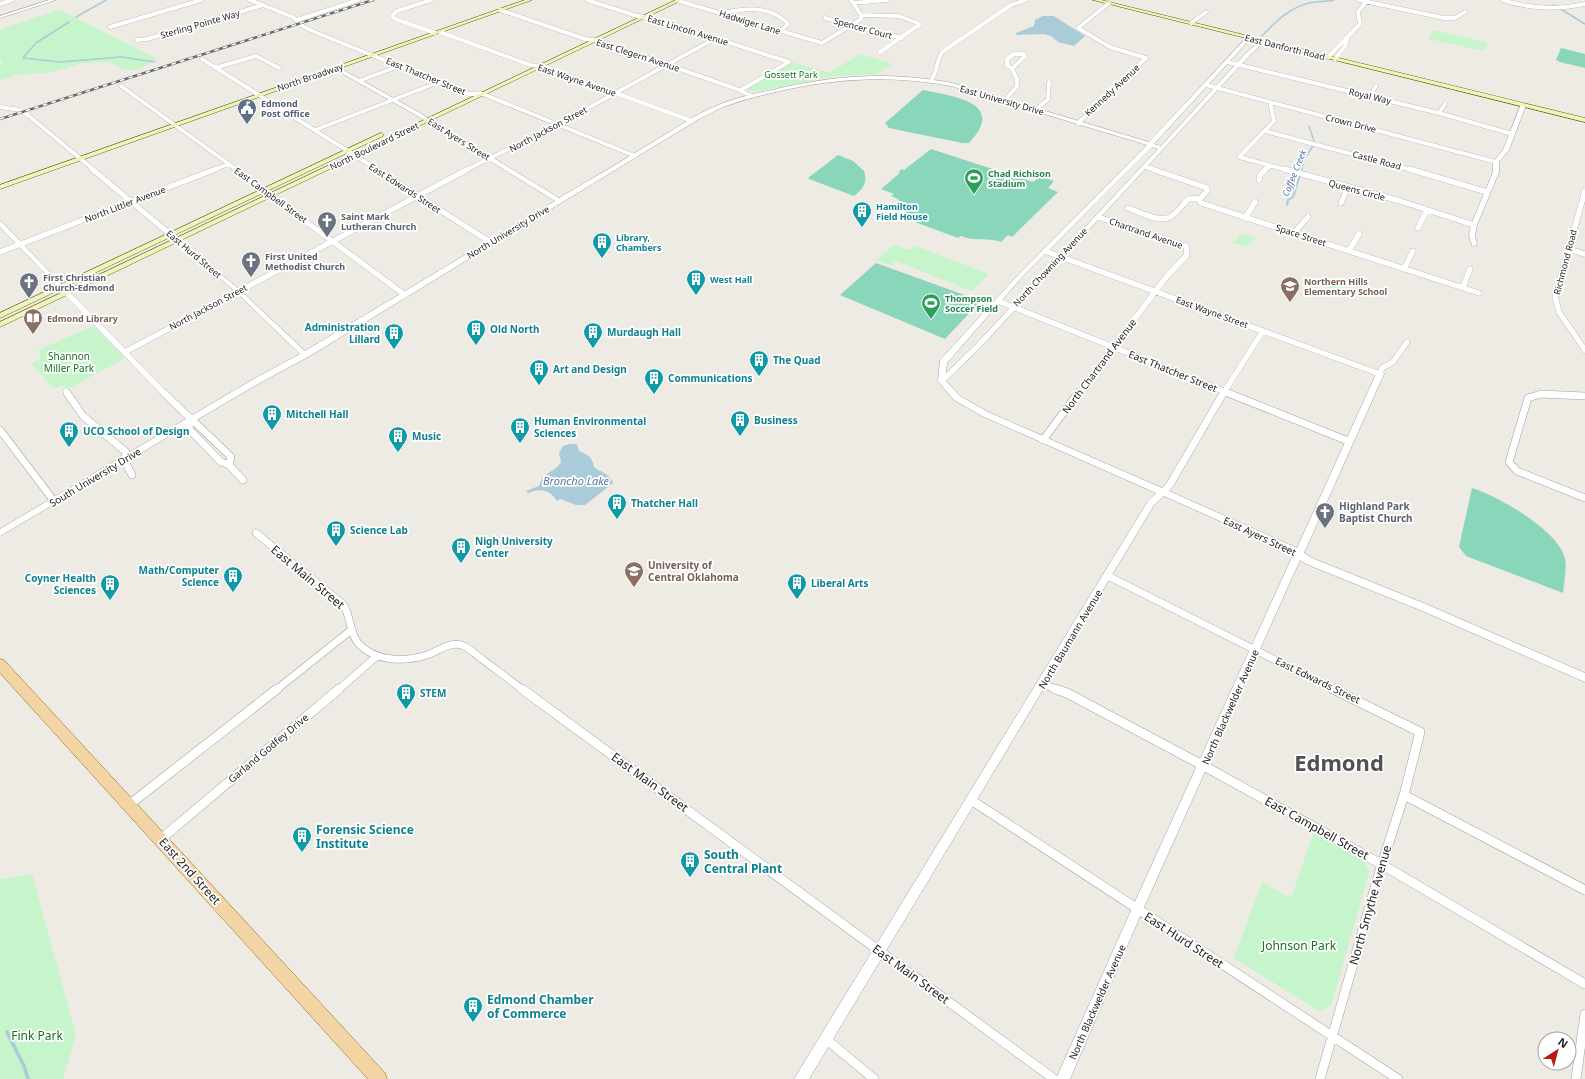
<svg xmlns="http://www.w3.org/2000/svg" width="1585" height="1079" viewBox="0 0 1585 1079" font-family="'Noto Sans',sans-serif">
<rect width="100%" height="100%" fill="#eeebe5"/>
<!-- park -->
<path fill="#c6f4cb" d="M60,10l96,48c-14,14 -31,17 -45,4l-29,1 -29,9 -36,3 -17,5v-15l3,-1 -3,-5v-30z
M1433,30l55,13 -4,8 -56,-12z
M860,54l33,10 -16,10 -43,2 -79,16 -7,-2 1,-2 42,-26 38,11z
M1241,233l15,5 -9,9 -14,-4z
M894,245l15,5 6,-4 74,28 -17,17 -76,-30 -5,4 -15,-5z
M1325,278l19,7 -4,7 -19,-7z
M94,326l31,32 -57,31 -6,-3 -9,2 -22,-25 10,-3 -1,-7 -2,-3z
M1314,832l44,25 6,5 5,10 -37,131 -3,5 -10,3 -85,-53 28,-76 29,16z
M32,874l44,161 -13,44h-63v-200z"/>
<!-- pitch -->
<path fill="#8ad6bb" d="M1561,48l24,6v14l-25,-6 -4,-2z
M923,90c29,6 85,12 46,53h-7l-73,-15 -4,-5z
M931,149l102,33 8,-6 13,5 -6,7 10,4 -46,45 -4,-2 -7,7c-14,-5 -27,0 -40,-6l-3,2 -43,-16 3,-2 -12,-5 -8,-16 -7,-3 3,-2 -13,-5 19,-16 -2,-1 4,-3 2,1z
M838,155l15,6 11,10c4,11 -1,18 -10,25l-45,-17 -1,-1z
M876,263l105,38 -36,38 -105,-44z
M1472,488c26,8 88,43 93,71 2,10 -1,23 -2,34l-97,-37 -7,-9z"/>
<!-- water -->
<path fill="#aacbd8" d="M1043,16h11l31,20 -11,10 -16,-4 -7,-6 -7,-2 -28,1v-2l18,-7 1,-6z
M570,444h7l2,7c9,4 13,5 15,16 7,6 15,5 19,16l-28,22h-9l-16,-6 -3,2c-7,-12 -18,-13 -29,-8l-2,-2 13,-5c5,-16 15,-12 22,-24l-2,-9 4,-7z"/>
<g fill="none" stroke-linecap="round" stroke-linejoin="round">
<!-- stream-far2 -->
<path stroke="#aacbd8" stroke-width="1.5" d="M1554,5l31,19
M76,17l30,-17
M69,22l-33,21 -13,15 37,4 61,-5 34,5
M1262,36c13,-14 27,-28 47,-33 8,-2 17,-1 25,-3
M1309,126l5,15
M1301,170l4,-12 8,-12"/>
<!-- stream-far1 -->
<path stroke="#aacbd8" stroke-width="2" d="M1287,205l1,-5 5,-3 9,-28"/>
<!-- stream -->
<path stroke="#aacbd8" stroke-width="3.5" d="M7,1032l17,34 4,13"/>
<defs>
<path id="minor-far3" d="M250,0l43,17 11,10 18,8 146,59h15l152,62
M431,0l-34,11 -5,5 3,3 40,14
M587,0l47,15 40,10 115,37
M1359,0l85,18h11l10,-6
M1503,0c27,9 54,10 82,4
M679,1l143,42 39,-24v-4l-10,-15
M853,3l34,-3
M1109,3l-31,25 32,19 36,11
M0,4l12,-4
M500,10l85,29 11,1 138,48 18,8
M722,13c23,-5 49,-8 66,11l-8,7
M861,15l38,1 21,8 -40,28
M825,18l77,20
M297,20l61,-20
M1191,23l15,-11
M110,27l91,-27
M440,32l90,33 12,1 150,55
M137,40l10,-1 116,-34
M1328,57l32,-33 -2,-12 8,-10
M202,59l57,36
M1335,59l10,-13 3,-9
M1227,62l212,51 73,21
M215,68l41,-12 23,12
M359,81l40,-15
M931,81c7,-11 5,-19 11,-29l69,-47 15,-5
M1206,85l290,77
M121,86l116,84
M741,90l48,-28
M1370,96l6,-10
M1004,101l13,-15v-7l-5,-10 13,-13 -1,-2h-10l-7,5v7l5,2
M270,102l108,68
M1270,102l4,19 -35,36 48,13
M0,107l20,3 9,6 65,54
M1036,110l12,-11 1,-17
M1439,113l6,-9
M1078,123l68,-65
M315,130l124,-48
M1265,131l147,39
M1146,167l9,3
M213,170l16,-6
M466,170l91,-45 159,-87
M1265,170l5,-4"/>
<path id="minor-far2" d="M92,169l79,66
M235,169l170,126
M376,169l114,73
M1152,169l55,19v3l-8,9 2,3 278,90
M1284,169l116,32 74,24
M1409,169l78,23
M1259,180l1,-5 6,-6
M1585,191l-30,106 4,15 26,38
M1341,203l7,-16
M1128,208c12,4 34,17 45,7 6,-4 10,-11 15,-16l13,-1
M1245,218l10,-16
M1418,228l9,-18
M1294,233l14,-16
M1568,249l17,5
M1045,251l335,123 2,-6 11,-6 14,-20
M1349,251l10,-17
M0,252l216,-83
M1404,269l9,-18
M1463,287l7,-18
M67,293l98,101
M998,301l233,93
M125,352l343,-183
M66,391l2,3
M1224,392l39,-61
M1078,394l89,-118 20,-21 -1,-9 -88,-29
M1541,394h2"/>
<path id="minor-far1" d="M67,393l16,23 43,36 -2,8 8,15
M164,393c22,22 45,42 67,64l-2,8
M1228,393l120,48
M1585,396l-44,-2 -13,4 -19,64 8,9 68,27
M190,420l-1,9 32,33 8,3 14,15
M0,430l54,71
M1043,440l35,-47
M256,533l87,71c8,12 6,28 15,39 17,19 47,19 69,12 12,-4 24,-15 37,-9 6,3 12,9 18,13 13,10 27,20 41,31
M1108,576l227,114
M1043,684l15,6
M276,690l74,-59
M338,690l38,-33"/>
<path id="minor" d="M522,689l532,390
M1055,689l12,4 137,73 177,98 204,120
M1404,795l181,95
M971,800l427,279
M129,805l148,-116
M161,839l178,-150
M826,1039l48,40
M1320,1079l59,-205 25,-79 16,-63 -87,-43
M1576,1079l9,-65"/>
<path id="tertiary" d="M49,0h7l-56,18v-2z
M1247,37l4,1 -97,106 7,2 85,-93 15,-13 4,1 -15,14 -269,292 -35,34 14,15 28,16 174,76 4,-4 55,-94h6l1,2 -56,96 -3,3 128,57 79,-174 4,-2h3l1,2 -80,179 8,5 114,46 159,69v9l-165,-72 -114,-46 -6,-4 -159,354 -71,165h-14l77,-173 160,-351 -6,-4 -123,-55 -10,9 -345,574h-15l354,-578 8,-8 -174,-77 -28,-16 -16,-19 2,-21 79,-86 128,-129 -196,-59c-59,-11 -116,-8 -175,6 -18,4 -37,9 -55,16 -9,4 -18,9 -27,14l-386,235 -52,28 -256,151v-7l250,-148 50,-27 -64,-62 -67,-56v-2h4l67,56 65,61 250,-150 -139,-86 -82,-46v-2h4l82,46 139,85c33,-19 66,-39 99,-59 19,-11 38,-25 58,-33 18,-8 37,-12 56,-16 62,-15 117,-19 180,-7l197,59zM1152,147l6,2 -182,195 -30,29 1,-10 76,-87z
M257,94h4l12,8 -5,1 -11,-7z
M1521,104l5,1 -17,45 -10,12v10l-22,53 -2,10 2,10 -5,1 -3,-11 2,-10 22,-53v-10l10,-12z
M0,221l2,1 67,70v2h-4l-65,-67z"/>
<path id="secondary" d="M525,0h7l-532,189v-4z
M676,0h6l-682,327v-5z
M1093,0h8l484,118v4z
M381,133l2,1v2l-383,182v-5z"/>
<path id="primary" d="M0,659l4,1 381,413 2,6h-19l-368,-406z"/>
</defs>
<!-- minor-far3 casing -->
<use href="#minor-far3" stroke="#a2a2a2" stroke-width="4.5"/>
<!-- minor-far2 casing -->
<use href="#minor-far2" stroke="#a2a2a2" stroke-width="6"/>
<!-- minor-far1 casing -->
<use href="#minor-far1" stroke="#a2a2a2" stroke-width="8"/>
<!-- minor casing -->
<use href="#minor" stroke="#a2a2a2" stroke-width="10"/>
<!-- tertiary casing -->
<use href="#tertiary" stroke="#a2a2a2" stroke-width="1"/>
<!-- secondary casing -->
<use href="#secondary" stroke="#5e6b0f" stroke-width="1"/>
<!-- primary casing -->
<use href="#primary" stroke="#8a660e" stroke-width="1"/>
<!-- minor-far3 -->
<use href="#minor-far3" stroke="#fff" stroke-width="4"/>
<!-- minor-far2 -->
<use href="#minor-far2" stroke="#fff" stroke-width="5.5"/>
<!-- minor-far1 -->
<use href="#minor-far1" stroke="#fff" stroke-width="7"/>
<!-- minor -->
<use href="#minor" stroke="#fff" stroke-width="9"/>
<!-- tertiary -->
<use href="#tertiary" fill="#fff" fill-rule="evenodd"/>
<!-- secondary -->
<use href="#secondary" fill="#eff3be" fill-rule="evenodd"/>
<!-- primary -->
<use href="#primary" fill="#f3d4a5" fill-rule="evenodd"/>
<defs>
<path id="rail" d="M0,119l373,-119"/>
</defs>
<!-- rail casing -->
<use href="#rail" stroke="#6c6c6c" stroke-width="2.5"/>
<!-- rail -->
<use href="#rail" stroke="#fff" stroke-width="1.5" stroke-dasharray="4.5" stroke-linecap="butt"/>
</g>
<!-- icons -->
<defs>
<symbol id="civic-pin" viewBox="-11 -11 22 30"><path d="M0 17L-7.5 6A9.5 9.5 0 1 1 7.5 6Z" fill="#5c6f8a" stroke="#fff"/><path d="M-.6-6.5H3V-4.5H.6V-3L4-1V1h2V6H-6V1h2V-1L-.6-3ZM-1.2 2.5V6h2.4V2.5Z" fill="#fff"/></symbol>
<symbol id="stadium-pin" viewBox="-11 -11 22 30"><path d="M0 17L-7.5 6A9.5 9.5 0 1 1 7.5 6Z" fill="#2e9e5b" stroke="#fff"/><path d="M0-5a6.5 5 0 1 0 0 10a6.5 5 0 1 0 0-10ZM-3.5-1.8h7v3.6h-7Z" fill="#fff"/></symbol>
<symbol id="building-pin" viewBox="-11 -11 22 30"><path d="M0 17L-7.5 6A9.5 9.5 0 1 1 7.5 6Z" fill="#0f9aa8" stroke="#fff"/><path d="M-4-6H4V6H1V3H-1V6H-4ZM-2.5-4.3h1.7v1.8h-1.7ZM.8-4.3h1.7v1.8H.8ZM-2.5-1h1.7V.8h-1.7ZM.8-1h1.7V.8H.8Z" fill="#fff"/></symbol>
<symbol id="church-pin" viewBox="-11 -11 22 30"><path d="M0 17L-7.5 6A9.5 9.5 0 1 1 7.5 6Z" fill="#6b7280" stroke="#fff"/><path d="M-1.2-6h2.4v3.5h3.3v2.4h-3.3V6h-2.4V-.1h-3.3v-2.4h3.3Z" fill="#fff"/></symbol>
<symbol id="school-pin" viewBox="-11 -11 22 30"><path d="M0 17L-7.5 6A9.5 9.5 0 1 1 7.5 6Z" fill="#8d6e63" stroke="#fff"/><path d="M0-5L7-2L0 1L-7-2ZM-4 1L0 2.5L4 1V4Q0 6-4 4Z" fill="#fff"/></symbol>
<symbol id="library-pin" viewBox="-11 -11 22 30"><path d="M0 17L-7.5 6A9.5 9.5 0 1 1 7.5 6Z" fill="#8d6e63" stroke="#fff"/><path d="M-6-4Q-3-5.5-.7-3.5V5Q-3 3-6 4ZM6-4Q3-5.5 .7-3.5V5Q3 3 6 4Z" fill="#fff"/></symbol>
<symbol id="university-pin" viewBox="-11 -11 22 30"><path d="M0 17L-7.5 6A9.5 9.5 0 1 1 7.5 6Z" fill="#8d6e63" stroke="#fff"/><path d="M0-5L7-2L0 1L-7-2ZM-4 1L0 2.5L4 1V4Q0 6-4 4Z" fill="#fff"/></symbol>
</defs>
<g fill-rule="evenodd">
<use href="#civic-pin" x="236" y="97" width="22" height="30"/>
<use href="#stadium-pin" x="963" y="167" width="22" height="30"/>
<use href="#building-pin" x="851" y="200" width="22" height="30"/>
<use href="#church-pin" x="316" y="210" width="22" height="30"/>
<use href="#building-pin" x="591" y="231" width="22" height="30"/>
<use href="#church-pin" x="240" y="250" width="22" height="30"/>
<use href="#building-pin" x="685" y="268" width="22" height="30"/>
<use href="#church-pin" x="18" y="271" width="22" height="30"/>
<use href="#school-pin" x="1279" y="275" width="22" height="30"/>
<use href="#stadium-pin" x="920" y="292" width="22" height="30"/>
<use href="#library-pin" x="22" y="307" width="22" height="30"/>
<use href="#building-pin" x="465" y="318" width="22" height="30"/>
<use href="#building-pin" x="582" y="321" width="22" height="30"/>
<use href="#building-pin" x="383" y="322" width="22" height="30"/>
<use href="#building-pin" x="748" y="349" width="22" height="30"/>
<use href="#building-pin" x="528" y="358" width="22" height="30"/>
<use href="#building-pin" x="643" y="367" width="22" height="30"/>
<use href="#building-pin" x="261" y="403" width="22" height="30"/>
<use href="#building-pin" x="729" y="409" width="22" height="30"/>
<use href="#building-pin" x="509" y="416" width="22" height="30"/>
<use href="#building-pin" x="58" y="420" width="22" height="30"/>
<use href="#building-pin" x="387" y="425" width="22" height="30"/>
<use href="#building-pin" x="606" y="492" width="22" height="30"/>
<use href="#church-pin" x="1314" y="501" width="22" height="30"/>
<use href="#building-pin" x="325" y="519" width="22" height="30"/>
<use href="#building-pin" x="450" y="536" width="22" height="30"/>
<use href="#university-pin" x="623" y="560" width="22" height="30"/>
<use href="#building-pin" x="222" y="565" width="22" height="30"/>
<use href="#building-pin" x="786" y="572" width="22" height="30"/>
<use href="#building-pin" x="99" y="573" width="22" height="30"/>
<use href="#building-pin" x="395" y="682" width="22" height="30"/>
<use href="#building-pin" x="291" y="825" width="22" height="30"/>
<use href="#building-pin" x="679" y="850" width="22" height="30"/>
<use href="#building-pin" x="462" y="995" width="22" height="30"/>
</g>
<g text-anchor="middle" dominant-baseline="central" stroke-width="3.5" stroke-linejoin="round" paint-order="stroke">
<!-- far-street labels -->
<g font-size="9" fill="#1e1e1e" stroke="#fff">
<text transform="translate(750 22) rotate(17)">Hadwiger Lane</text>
<text transform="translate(200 24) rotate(-16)">Sterling Pointe Way</text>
<text transform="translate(863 28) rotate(15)">Spencer Court</text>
<text transform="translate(688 30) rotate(17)">East Lincoln Avenue</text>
<text transform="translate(1285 47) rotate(14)">East Danforth Road</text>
<text transform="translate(638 55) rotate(18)">East Clegern Avenue</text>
<text transform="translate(426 76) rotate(22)">East Thatcher Street</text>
<text transform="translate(310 77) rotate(-19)">North Broadway</text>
<text transform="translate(577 80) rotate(19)">East Wayne Avenue</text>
<text transform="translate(1112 90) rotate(-43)">Kennedy Avenue</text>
<text transform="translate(1370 96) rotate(13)">Royal Way</text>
<text transform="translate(1002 100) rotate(16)">East University Drive</text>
<text transform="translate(1351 123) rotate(14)">Crown Drive</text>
<text transform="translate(548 129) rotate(-28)">North Jackson Street</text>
<text transform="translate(459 139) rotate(32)">East Ayers Street</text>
<text transform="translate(374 146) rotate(-26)">North Boulevard Street</text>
<text transform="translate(1377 160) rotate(15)">Castle Road</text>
<text transform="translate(405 188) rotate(33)">East Edwards Street</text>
<text transform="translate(1357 190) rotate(15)">Queens Circle</text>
<text transform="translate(271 195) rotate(36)">East Campbell Street</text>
<text transform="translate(125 204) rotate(-21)">North Littler Avenue</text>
<text transform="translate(508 232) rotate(-31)">North University Drive</text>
<text transform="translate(1146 233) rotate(19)">Chartrand Avenue</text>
<text transform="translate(1301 235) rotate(18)">Space Street</text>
<text transform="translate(194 254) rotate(40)">East Hurd Street</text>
<text transform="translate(1565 262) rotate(-75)">Richmond Road</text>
<text transform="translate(1050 267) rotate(-47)">North Chowning Avenue</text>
<text transform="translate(208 307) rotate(-28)">North Jackson Street</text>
<text transform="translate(1212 312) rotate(20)">East Wayne Street</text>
</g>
<!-- far-park labels -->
<g font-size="9" fill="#167221" stroke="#fff">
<text x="791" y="74">Gossett Park</text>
</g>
<!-- far-service labels -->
<g font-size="9" font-weight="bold" fill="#4e5e75" stroke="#fff" text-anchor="start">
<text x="261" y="103">Edmond<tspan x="261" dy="10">Post Office</tspan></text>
</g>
<!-- far-leisure labels -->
<g font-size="9" font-weight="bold" fill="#27864d" stroke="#fff" text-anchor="start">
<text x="988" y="173">Chad Richison<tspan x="988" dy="10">Stadium</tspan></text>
<text x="945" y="298">Thompson<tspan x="945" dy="10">Soccer Field</tspan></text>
</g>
<!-- far-water labels -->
<g font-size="9" font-style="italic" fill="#5479a5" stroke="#fff">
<text transform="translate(1294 173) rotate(-68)">Coffee Creek</text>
</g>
<!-- far-culture labels -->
<g font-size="9" font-weight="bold" fill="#0d838f" stroke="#fff" text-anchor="start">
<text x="876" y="206">Hamilton<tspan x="876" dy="10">Field House</tspan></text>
<text x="616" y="237">Library,<tspan x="616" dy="10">Chambers</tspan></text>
<text x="710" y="279">West Hall</text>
</g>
<!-- far-worship labels -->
<g font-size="9" font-weight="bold" fill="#5b616d" stroke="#fff" text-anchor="start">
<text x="341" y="216">Saint Mark<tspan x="341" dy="10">Lutheran Church</tspan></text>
<text x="265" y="256">First United<tspan x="265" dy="10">Methodist Church</tspan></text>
<text x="43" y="277">First Christian<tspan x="43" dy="10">Church-Edmond</tspan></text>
</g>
<!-- far-education labels -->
<g font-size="9" font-weight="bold" fill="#785e54" stroke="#fff" text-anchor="start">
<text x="1304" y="281">Northern Hills<tspan x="1304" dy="10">Elementary School</tspan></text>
<text x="47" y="318">Edmond Library</text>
</g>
<!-- culture labels -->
<g font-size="10" font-weight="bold" fill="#0d838f" stroke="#fff" text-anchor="start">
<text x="380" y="327" text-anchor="end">Administration<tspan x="380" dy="12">Lillard</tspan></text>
<text x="490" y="329">Old North</text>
<text x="607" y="332">Murdaugh Hall</text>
<text x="773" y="360">The Quad</text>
<text x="553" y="369">Art and Design</text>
<text x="668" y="378">Communications</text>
<text x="286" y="414">Mitchell Hall</text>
<text x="754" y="420">Business</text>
<text x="534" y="421">Human Environmental<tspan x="534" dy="12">Sciences</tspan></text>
<text x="83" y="431">UCO School of Design</text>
<text x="412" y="436">Music</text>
<text x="631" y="503">Thatcher Hall</text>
<text x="350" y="530">Science Lab</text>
<text x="475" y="541">Nigh University<tspan x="475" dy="12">Center</tspan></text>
<text x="219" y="570" text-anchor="end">Math/Computer<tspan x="219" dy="12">Science</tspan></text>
<text x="96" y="578" text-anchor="end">Coyner Health<tspan x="96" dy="12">Sciences</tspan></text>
<text x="811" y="583">Liberal Arts</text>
<text x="420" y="693">STEM</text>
</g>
<!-- park labels -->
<g font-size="10" fill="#167221" stroke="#fff">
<text x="69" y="356">Shannon<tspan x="69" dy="12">Miller Park</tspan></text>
</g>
<!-- street labels -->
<g font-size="10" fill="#1e1e1e" stroke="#fff">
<text transform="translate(1099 366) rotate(-53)">North Chartrand Avenue</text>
<text transform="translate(1173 371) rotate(22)">East Thatcher Street</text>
<text transform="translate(95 477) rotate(-31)">South University Drive</text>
<text transform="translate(1260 536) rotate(25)">East Ayers Street</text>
<text transform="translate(1070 639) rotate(-59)">North Baumann Avenue</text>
<text transform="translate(1318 680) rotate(26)">East Edwards Street</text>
<text transform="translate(1230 707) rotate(-66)">North Blackwelder Avenue</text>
<text transform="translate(268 748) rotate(-40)">Garland Godfey Drive</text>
<text transform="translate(1097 1002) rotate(-66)">North Blackwelder Avenue</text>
</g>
<!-- worship labels -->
<g font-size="10" font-weight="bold" fill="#5b616d" stroke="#fff" text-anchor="start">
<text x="1339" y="506">Highland Park<tspan x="1339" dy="12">Baptist Church</tspan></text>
</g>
<!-- education labels -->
<g font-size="10" font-weight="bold" fill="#785e54" stroke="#fff" text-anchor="start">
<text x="648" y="565">University of<tspan x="648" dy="12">Central Oklahoma</tspan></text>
</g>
<!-- water labels -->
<g font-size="11" font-style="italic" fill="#5479a5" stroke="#fff">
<text x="576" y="480">Broncho Lake</text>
</g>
<!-- near-street labels -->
<g font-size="12" fill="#1e1e1e" stroke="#fff">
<text transform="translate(308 577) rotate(40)">East Main Street</text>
<text transform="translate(650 782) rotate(36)">East Main Street</text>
<text transform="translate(1317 828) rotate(29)">East Campbell Street</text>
<text transform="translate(190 871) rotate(48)">East 2nd Street</text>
<text transform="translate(1370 905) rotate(-74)">North Smythe Avenue</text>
<text transform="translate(1184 940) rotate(33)">East Hurd Street</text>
<text transform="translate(911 974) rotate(36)">East Main Street</text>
</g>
<!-- near-culture labels -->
<g font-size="12" font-weight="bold" fill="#0d838f" stroke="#fff" text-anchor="start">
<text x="316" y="829">Forensic Science<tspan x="316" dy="14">Institute</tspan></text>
<text x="704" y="854">South<tspan x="704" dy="14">Central Plant</tspan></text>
<text x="487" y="999">Edmond Chamber<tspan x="487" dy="14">of Commerce</tspan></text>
</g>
<!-- near-park labels -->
<g font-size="12" fill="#167221" stroke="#fff">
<text x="1299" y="945">Johnson Park</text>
<text x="37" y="1035">Fink Park</text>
</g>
<!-- near-town labels -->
<g font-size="22" font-weight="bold" fill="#515151" stroke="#fff">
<text x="1339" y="762">Edmond</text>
</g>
</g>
<!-- north arrow -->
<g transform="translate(1557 1051) rotate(36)"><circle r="19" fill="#ffffff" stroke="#a5a5a5"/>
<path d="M0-3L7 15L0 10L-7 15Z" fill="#b91913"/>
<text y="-6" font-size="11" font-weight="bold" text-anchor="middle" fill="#1e1e1e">N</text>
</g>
</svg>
